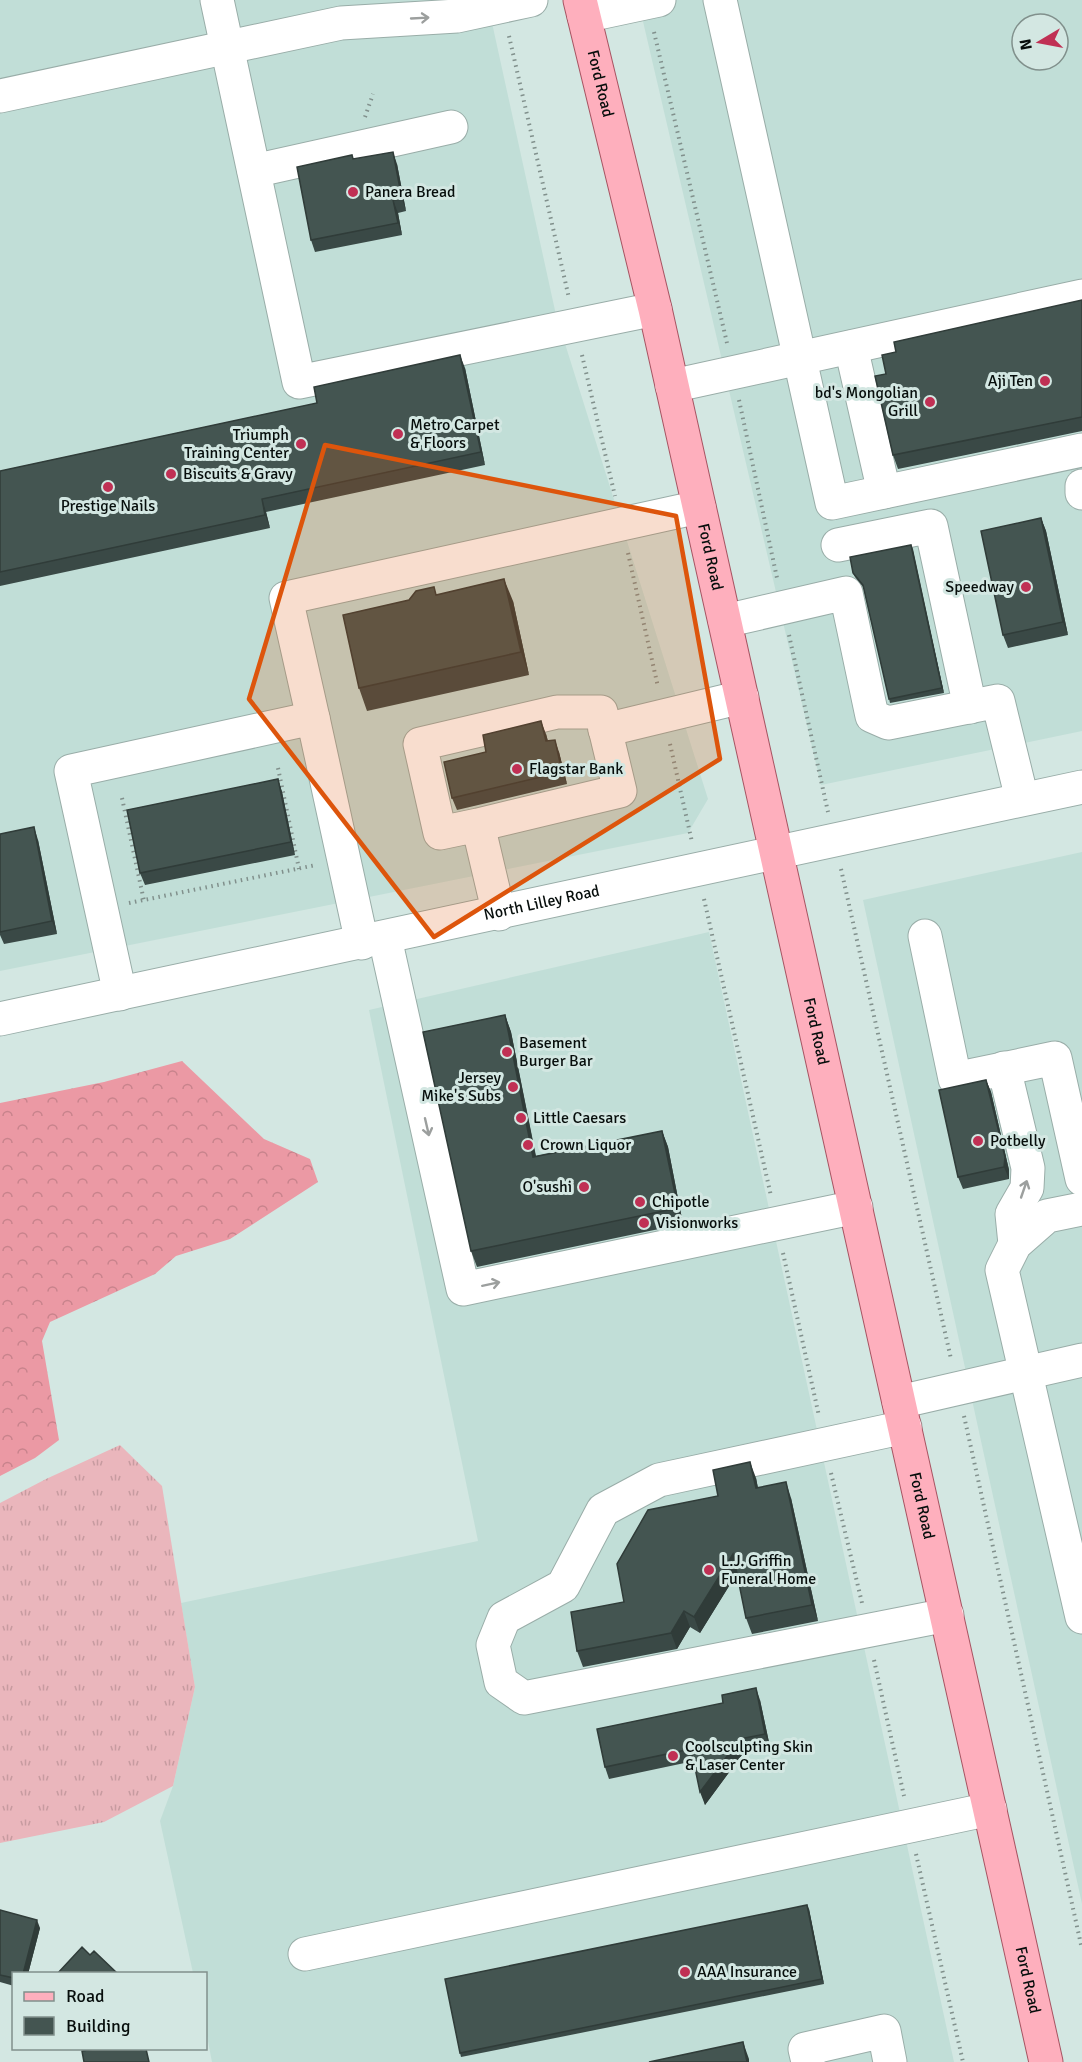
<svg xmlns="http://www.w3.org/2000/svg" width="1082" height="2062" viewBox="0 0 1082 2062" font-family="Signika,sans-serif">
<defs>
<pattern id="grass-tufts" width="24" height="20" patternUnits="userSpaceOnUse" patternTransform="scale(1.5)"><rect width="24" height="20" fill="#eab6bc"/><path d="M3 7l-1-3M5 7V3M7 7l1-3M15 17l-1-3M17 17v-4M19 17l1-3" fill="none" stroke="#c79ba0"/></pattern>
<pattern id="forest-crowns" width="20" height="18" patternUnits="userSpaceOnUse" patternTransform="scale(1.5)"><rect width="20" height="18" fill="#eb99a4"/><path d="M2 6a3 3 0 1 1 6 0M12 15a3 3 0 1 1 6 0" fill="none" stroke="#c8838c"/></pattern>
</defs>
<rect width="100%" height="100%" fill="#d3e7e2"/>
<!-- built -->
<path fill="#c1ded7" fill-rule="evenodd" d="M0,0h487l69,315 152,484 -20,34 -688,138z
M638,0h444v731l-261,54zM1022,24h36v36h-36z
M1082,852v1052l-219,-1004z
M709,932l245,1130h-742l-6,-31v-57l-13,-1 -33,-152 13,-35 22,-99 -14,-84 297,-62 -109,-531z"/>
<!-- grass -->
<path fill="url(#grass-tufts)" d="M120,1445l42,41 33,201 -22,99 -69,36 -104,21v-340l46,-24z"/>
<!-- forest -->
<path fill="url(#forest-crowns)" d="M182,1061l82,78 46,20 8,23 -88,57 -54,17 -21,18 -105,48 -8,19 17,99 -24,18 -35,18v-373l104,-21z"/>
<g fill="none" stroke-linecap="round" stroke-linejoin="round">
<defs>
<g id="minor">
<path d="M217,0l82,382 356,-73"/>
<path d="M720,0l112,503 250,-53"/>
<path d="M584,16l75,-16"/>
<path d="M0,96l341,-73 116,-7 74,-16"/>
<path d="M254,171l197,-44"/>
<path d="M851,347l33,145"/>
<path d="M672,386l410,-90"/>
<path d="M1082,486v7"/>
<path d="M838,545l93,-19 39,181"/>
<path d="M725,621l121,-28 26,123 16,7 110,-22 24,98"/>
<path d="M313,718l-27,-120 413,-91"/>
<path d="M605,730l137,-33"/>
<path d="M478,825l-38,8 -20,-89 137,-32h44l19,79 -142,34 21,89"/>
<path d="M925,936l30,143 100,-21 27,121"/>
<path d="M385,938l78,351 393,-82"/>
<path d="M120,994l-49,-223 242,-53 49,225"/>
<path id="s1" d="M0,1019l1082,-232"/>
<path d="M1004,1068l24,100 -1,20 -15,26 3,30"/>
<path d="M1082,1209l-35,7 -32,28 -13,26 80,347"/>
<path d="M899,1402l183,-42"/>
<path d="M905,1427l-246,53 -56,30 -40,76 -59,32 -11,27 8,37 23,16 423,-83"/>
<path d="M305,1954l685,-145"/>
<path d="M808,2062l-3,-13 79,-18 6,31"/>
</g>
<g id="major">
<path id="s2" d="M580,0l75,309 391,1753"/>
</g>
</defs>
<!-- minor casing -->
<use href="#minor" stroke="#99ada8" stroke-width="35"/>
<!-- major casing -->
<use href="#major" stroke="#a75462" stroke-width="35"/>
<!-- path -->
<path stroke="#81908c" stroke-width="4" stroke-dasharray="1.5 4.5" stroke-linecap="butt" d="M654,32l73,311
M509,36l60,262
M365,117l8,-23
M582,355l33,141
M739,400l38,178
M628,553l30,134
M789,635l39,177
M670,744l22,98
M278,768l21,101
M122,798l22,103
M841,869l110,490
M704,899l67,297
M129,903l187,-38
M783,1253l36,163
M964,1416l118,533
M831,1473l31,130
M874,1660l30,136
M916,1854l47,208"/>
<!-- minor -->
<use href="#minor" stroke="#fff" stroke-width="33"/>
<!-- major -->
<use href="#major" stroke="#feafbd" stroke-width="33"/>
</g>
<!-- wall -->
<path fill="#3a4946" d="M354,159l43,5 9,47 -8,2 4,22 -87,17 -4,-12z
M1082,300v131l-184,38 -5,-14 -7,-81 10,-22z
M465,368l20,97 -219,47 4,16 -270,58v-115l317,-68z
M1041,518l5,13 22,104 -60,13 -5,-13z
M911,545l33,148 -54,10 -26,-115 -9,-11 -2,-4z
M437,594l76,7 16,74 -162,36 -8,-23 50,-88z
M546,734l2,7 11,11 8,32 -110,26 -5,-12 34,-46z
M278,779l4,13 13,63 -150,30 -5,-12z
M0,834l38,6 19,94 -53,10 -4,-9z
M505,1015l6,17 25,124 126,-25 6,16 15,77 -206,43 -6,-16z
M986,1080l5,12 18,78v9l-46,10 -5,-12z
M756,1478l2,10 33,10 27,123 -66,13 -6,-16 -9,-45 -37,60 -10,-6 -13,22 -94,18 -6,-16 47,-49 94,-106z
M760,1700l10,47 -26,5 -39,53 -11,-44 -85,18 -4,-12z
M809,1909l15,75 -363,73 -1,-4z
M0,1912l40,16 -12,46h-14v12l-14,-4z"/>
<!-- shaded-wall -->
<path fill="#303c39" d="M393,152l4,12 9,47 -4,-12z
M393,200l5,13 4,22 -4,-12z
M460,355l5,13 20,97 -4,-13z
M262,499l4,13 4,16 -5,-13z
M1041,518l5,13 22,104 -5,-13z
M911,545l2,4 31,144 -2,-5z
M504,579l9,22 16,74 -8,-23z
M541,721l5,13 5,20 -5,-13z
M555,740l4,12 8,32 -5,-12z
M278,779l4,13 13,63 -4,-13z
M34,827l4,13 19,94 -5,-13z
M505,1015l6,17 28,141 -6,-16z
M986,1080l5,12 18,78v9l-5,-12z
M662,1131l6,16 15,77 -5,-16z
M750,1462l6,16 5,26 -5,-16z
M786,1482l5,16 27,123 -6,-16z
M733,1554l6,16 -39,63 -6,-16z
M684,1611l6,16 -13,22 -6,-16z
M756,1688l4,12 10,47 -5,-13z
M740,1739l4,13 -39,53 -5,-13z
M807,1905l2,4 15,75 -2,-5z
M37,1920l3,8 -12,46h-5z
M743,2042l6,17v3h-2z"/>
<!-- building -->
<path fill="#445551" stroke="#303c39" stroke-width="1.5" d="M393,152l9,47 -9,1 5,23 -87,17 -14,-73 55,-12 1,4z
M1082,300v117l-189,38 -18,-79 11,-2 -4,-19 14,-3 -2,-10z
M460,355l21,97 -219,47 3,16 -265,57v-101l317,-68 -3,-16z
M1041,518l22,104 -60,13 -22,-104z
M911,545l31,143 -53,11 -26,-114 -10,-12 -3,-16z
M504,579l17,73 -162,36 -16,-73 66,-15 7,-9 18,-4 2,8z
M541,721l5,20 9,-1 7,32 -110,26 -8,-36 42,-10 -3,-17z
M278,779l13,63 -151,31 -13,-63z
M34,827l18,94 -52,11v-98z
M505,1015l28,142 129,-26 16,77 -207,43 -48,-219z
M986,1080l19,77 -1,10 -46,10 -19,-87z
M750,1462l6,26 30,-6 26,123 -66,13 -13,-64 -39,63 -10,-6 -13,22 -94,18 -6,-39 53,-10 -7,-38 31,-54 70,-14 -5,-26z
M756,1688l9,46 -25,5 -40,53 -9,-43 -86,18 -8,-38 126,-26 -1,-8z
M807,1905l15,74 -362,74 -15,-74z
M0,1910l37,10 -14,54h-9v4l-14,-3z
M82,1947l8,8 4,-4 24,23h-61z
M743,2042l4,20h-98z
M94,2049h47v1l5,-1 3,13h-65l-2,-11z"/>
<!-- one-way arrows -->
<defs><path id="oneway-shaft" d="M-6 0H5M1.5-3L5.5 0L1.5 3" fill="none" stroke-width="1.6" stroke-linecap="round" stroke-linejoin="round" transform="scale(1.5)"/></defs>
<g stroke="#9c9f9e">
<use href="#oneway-shaft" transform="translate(420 18) rotate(-3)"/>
<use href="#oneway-shaft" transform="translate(427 1127) rotate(77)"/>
<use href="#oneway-shaft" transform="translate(1024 1189) rotate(-71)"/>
<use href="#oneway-shaft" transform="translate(491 1284) rotate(-12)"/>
</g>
<!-- marked area -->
<path fill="#dd550c" fill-opacity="0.2" stroke="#dd550c" stroke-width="4.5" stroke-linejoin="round" d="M325,445l351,71 44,243 -286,178 -185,-238z"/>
<!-- markers -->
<g fill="#c03054" stroke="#d3e7e2" stroke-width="2">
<circle cx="353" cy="192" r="6"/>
<circle cx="1045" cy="381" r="6"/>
<circle cx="930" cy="402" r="6"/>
<circle cx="398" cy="434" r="6"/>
<circle cx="301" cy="444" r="6"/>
<circle cx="171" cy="474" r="6"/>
<circle cx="108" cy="487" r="6"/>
<circle cx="1026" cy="587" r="6"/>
<circle cx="517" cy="769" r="6"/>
<circle cx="507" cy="1052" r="6"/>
<circle cx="513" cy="1087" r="6"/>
<circle cx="521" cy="1118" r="6"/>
<circle cx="978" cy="1141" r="6"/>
<circle cx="528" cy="1145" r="6"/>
<circle cx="584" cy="1187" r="6"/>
<circle cx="640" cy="1202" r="6"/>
<circle cx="644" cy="1223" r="6"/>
<circle cx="709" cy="1570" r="6"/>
<circle cx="673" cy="1756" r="6"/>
<circle cx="685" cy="1972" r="6"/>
</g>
<g text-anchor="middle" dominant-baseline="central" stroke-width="6" stroke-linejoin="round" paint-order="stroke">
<!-- street labels -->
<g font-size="16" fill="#070e0c" stroke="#d3e7e2">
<text stroke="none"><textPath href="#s2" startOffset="86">Ford Road</textPath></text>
<text stroke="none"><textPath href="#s2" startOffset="572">Ford Road</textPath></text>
<text stroke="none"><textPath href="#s1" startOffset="554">North Lilley Road</textPath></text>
<text stroke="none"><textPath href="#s2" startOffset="1058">Ford Road</textPath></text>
<text stroke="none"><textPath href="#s2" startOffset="1544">Ford Road</textPath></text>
<text stroke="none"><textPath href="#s2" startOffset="2030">Ford Road</textPath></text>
</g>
<!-- poi labels -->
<g font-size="16" fill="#070e0c" stroke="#d3e7e2" text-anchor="start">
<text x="365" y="192">Panera Bread</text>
<text x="1033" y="381" text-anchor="end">Aji Ten</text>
<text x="918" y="393" text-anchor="end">bd's Mongolian<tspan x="918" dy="18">Grill</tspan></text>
<text x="410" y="425">Metro Carpet<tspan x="410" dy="18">&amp; Floors</tspan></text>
<text x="289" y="435" text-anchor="end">Triumph<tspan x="289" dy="18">Training Center</tspan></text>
<text x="183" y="474">Biscuits &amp; Gravy</text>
<text x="108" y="506" text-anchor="middle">Prestige Nails</text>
<text x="1014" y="587" text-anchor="end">Speedway</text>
<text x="529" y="769">Flagstar Bank</text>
<text x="519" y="1043">Basement<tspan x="519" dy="18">Burger Bar</tspan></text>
<text x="501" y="1078" text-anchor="end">Jersey<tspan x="501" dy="18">Mike's Subs</tspan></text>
<text x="533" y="1118">Little Caesars</text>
<text x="990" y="1141">Potbelly</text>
<text x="540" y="1145">Crown Liquor</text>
<text x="572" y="1187" text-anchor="end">O'sushi</text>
<text x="652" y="1202">Chipotle</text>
<text x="656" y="1223">Visionworks</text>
<text x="721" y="1561">L.J. Griffin<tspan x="721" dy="18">Funeral Home</tspan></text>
<text x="685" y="1747">Coolsculpting Skin<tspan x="685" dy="18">&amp; Laser Center</tspan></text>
<text x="697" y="1972">AAA Insurance</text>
</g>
</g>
<!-- legend -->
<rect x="12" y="1972" width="195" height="78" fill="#d3e7e2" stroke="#81908c" stroke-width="1.5"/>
<rect x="24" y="1992" width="30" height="9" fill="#feafbd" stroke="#81908c" stroke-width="1.5"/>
<text x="66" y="2002" font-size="18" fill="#070e0c">Road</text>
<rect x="24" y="2017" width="30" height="18" fill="#445551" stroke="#81908c" stroke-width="1.5"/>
<text x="66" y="2032" font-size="18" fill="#070e0c">Building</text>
<!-- north arrow -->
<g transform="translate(1040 42) rotate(260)"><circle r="28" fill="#d3e7e2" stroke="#81908c" stroke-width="1.5"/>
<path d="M0-4.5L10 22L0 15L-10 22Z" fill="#c03054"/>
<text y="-9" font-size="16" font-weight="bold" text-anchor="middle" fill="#070e0c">N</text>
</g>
</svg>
